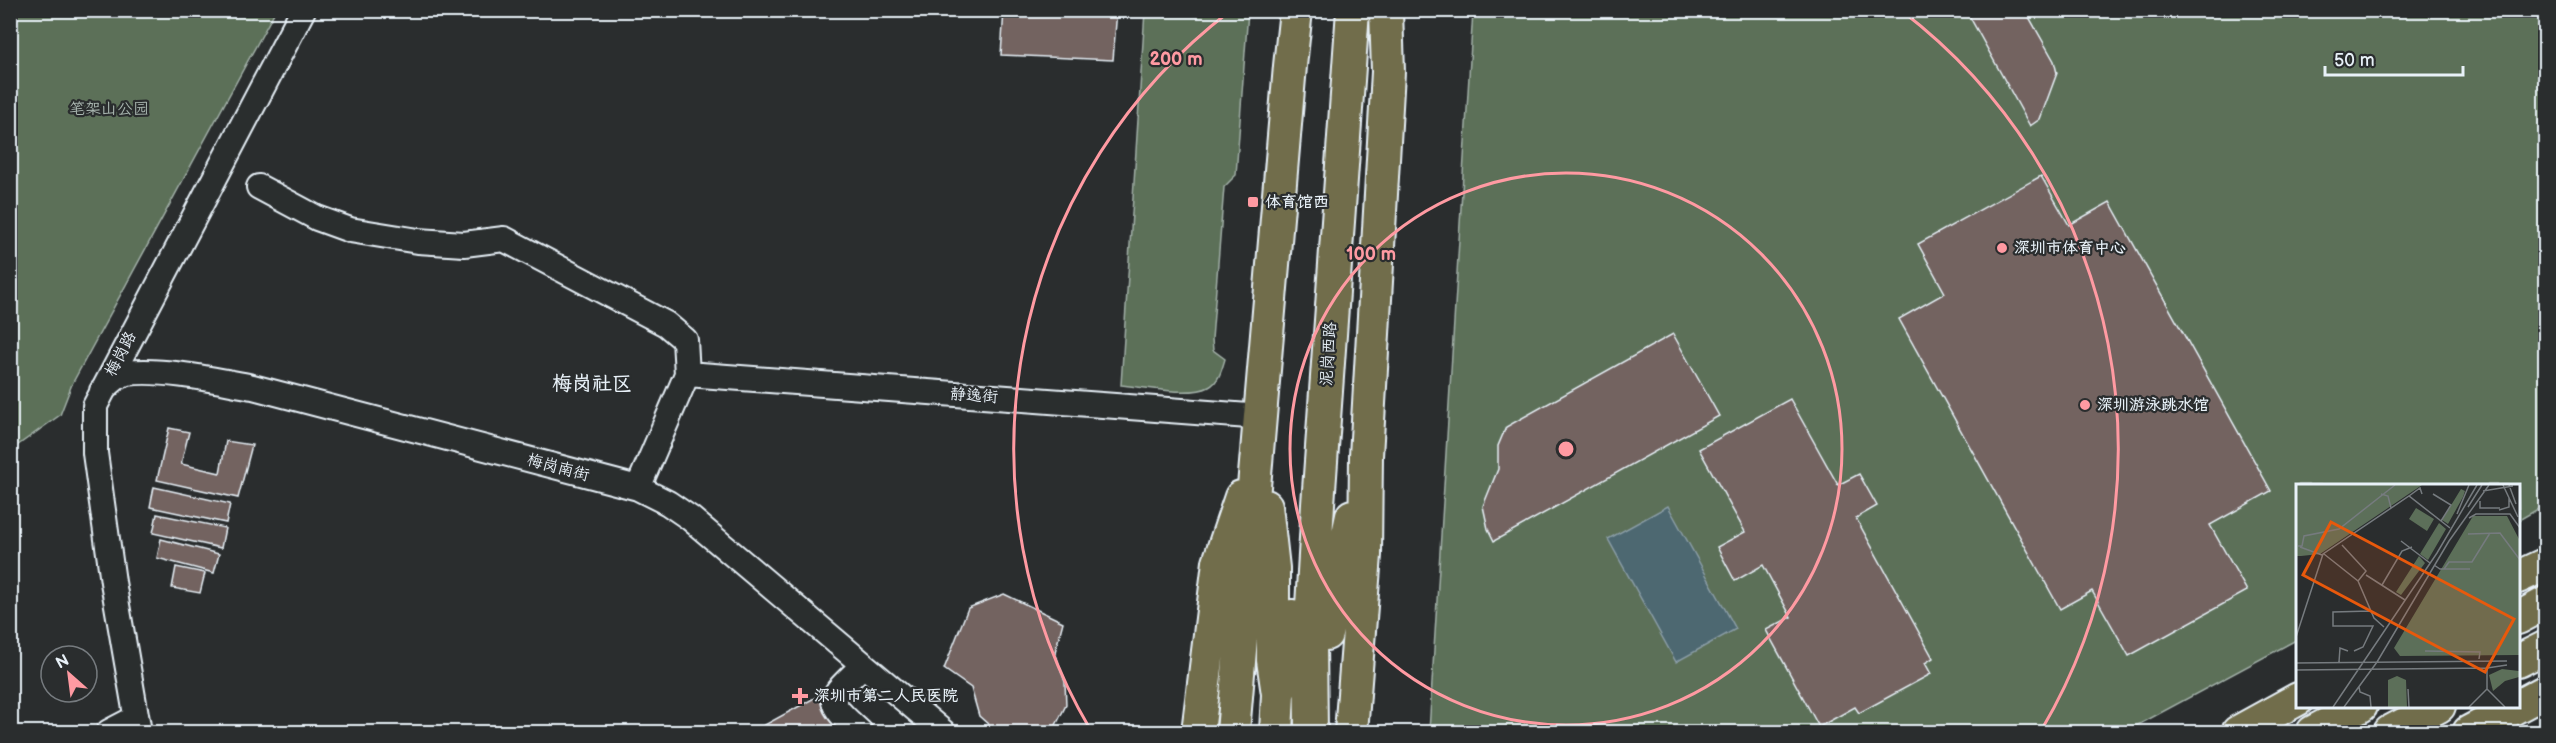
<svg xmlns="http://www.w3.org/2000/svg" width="2556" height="743" viewBox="0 0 2556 743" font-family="'Balsamiq Sans','LXGW WenKai TC',sans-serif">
<rect width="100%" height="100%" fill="#2a2d2e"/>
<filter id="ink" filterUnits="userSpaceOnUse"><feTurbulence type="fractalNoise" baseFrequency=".0167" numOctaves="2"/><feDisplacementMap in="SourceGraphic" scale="12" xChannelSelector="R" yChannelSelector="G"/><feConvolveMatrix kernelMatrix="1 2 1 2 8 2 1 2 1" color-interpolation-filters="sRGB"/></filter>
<g filter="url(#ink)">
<!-- green -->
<path fill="#5c6f59" stroke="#a2b0a8" stroke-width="1.5" d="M11,10l264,1 -203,373 -12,31 -49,35z
M1145,11h103l-12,164 -12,12 -12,152 1,11 12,9c-3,10 -6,23 -16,28 -18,10 -67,0 -88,-2z
M1473,11h1072v494l-26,15 -1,-35h-220v154l-173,93h-696z"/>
<!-- water -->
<path fill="#4d6771" stroke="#8b9ea7" stroke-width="1.5" d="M1668,506l68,123 -60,33 -68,-123z"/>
<!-- building -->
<path fill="#736461" stroke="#e8f1f8" stroke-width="1.5" d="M1004,10h113l-4,50 -112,-5z
M1966,10h59l29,51 3,12 -17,46 -10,7z
M2041,176l28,49 41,-23 161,289 -61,34 37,66 -118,65 -37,-65 -32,18 -161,-290 46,-26 -27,-49z
M1673,334l46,82 -225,125 -6,-12 -5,-23 15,-37v-23l8,-19z
M1790,399l48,86 21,-11 18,32 -21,12 77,140 -8,5 6,11 -72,39 -4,-6 -36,20 -53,-97 25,-13 -28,-52 -28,16 -18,-34 28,-15 -46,-83z
M169,428l20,4 -8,32 39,9 6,-32 26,4 -14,53 -81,-18z
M154,487l76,17 -4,19 -76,-16z
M157,514l68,14 -4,20 -68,-15z
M161,539l58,15 -5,19 -57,-15z
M176,567l29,6 -5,20 -28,-5z
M1004,594l59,28 -8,30 10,30 1,23 -10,20 -8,7h-51l-18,-16 -8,-28 -27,-19 24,-61z
M818,696l20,36h-86z"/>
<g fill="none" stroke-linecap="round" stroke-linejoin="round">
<defs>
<path id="minor" d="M259,187l58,31 33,12 68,11 46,3 40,-5 162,85 19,16 2,34 -49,114
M687,374l575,43
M102,391c7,-7 15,-17 26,-18 32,-5 92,8 125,14l385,101 30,15 22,15 253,214
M109,732l27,-14
M139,732l-26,-150 -18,-129v-47l208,-396
M860,732c-39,-35 -31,-32 3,-67"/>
<path id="major" d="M1266,506l7,62v92l5,34 -2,38
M2518,577l28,-13
M2518,618l28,-15
M1326,634l26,-118
M2518,661l28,-14
M1278,694l11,-33 3,-45
M1198,732l21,-170 22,-65
M1233,732l57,-666 6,-56
M1311,732l-1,-92 8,-136 35,-494
M1351,732l14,-177 1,-99 22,-384 -2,-62
M2238,732l60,-33
M2313,732l48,-26
M2390,732l49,-26
M2469,732l77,-41"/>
</defs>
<!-- minor casing -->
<use href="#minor" stroke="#e8f1f8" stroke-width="28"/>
<!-- major casing -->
<use href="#major" stroke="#e8f1f8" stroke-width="36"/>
<!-- minor -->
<use href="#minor" stroke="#2a2d2e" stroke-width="24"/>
<!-- major -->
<use href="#major" stroke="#716d4b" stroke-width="32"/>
</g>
</g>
<!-- distance rings -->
<g fill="none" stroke="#ff9aa2" stroke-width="3">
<circle cx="1566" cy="449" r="276"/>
<path d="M1090 729A552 552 0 0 1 1230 11M1902 11A552 552 0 0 1 2042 729"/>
</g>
<!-- markers -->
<g fill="#ff9aa2" stroke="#2a2d2e" stroke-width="2">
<rect x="1247" y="196" width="12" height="12" rx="3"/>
<circle cx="2002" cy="248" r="6"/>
<circle cx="2085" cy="405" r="6"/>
<path d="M797 687h6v6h6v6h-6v6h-6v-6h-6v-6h6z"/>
</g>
<g text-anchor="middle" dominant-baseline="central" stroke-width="4.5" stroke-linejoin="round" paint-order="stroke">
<!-- park labels -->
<g font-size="16" fill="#a9b6b0" stroke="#2a2d2e">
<text x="109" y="109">笔架山公园</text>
</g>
<!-- poi labels -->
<g font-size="16" font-weight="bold" fill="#e8f1f8" stroke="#2a2d2e" text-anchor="start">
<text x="1265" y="202">体育馆西</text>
<text x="2014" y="248">深圳市体育中心</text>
<text x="2097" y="405">深圳游泳跳水馆</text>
<text x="814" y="696">深圳市第二人民医院</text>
</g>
<!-- street labels -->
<g font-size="16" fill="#e8f1f8" stroke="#2a2d2e">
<text transform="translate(121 354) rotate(-63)">梅岗路</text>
<text transform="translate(1329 354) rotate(-86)">泥岗西路</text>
<text transform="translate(974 396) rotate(4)">静逸街</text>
<text transform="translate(558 468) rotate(15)">梅岗南街</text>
</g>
<!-- quarter labels -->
<g font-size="20" font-weight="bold" fill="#e8f1f8" stroke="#2a2d2e">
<text x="592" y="384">梅岗社区</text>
</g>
</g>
<!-- overview -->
<g transform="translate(2296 484)">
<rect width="224" height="224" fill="#2a2d2e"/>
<path d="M0,1h126l-102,69 -19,2h-5zM165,5l4,2 -2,6 -15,27 -6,-4zM120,24l18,11 -7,12 -18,-12zM177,32h34l12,23v116l-119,1 -6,-8zM143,39l7,6 -18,31 -8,-6zM123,72l6,7 -24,32 -5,-3zM206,185l17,2v6l-14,4 -12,10 -4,-16zM101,192l9,4 1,27h-19v-27z" fill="#5c6f59"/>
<path fill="none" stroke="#767b7f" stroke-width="1.5" d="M207,1l15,32M213,1l7,19M187,7l30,-5M85,10l7,2 3,12M137,10l18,11 -10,16M113,12l11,-8 2,6M184,17v7h20M172,23l14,-22M203,26l10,-3v-9M161,30l12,-29M173,34l7,-4h34l10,14M172,50l32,-1 20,27M105,57l29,22M46,61l24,26 -8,10M2,62h4l2,-10 35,-7 56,-44M4,63l22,8M28,70l34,27 16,37 10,9M138,81l6,4h30M148,85l5,-7h23l18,-29M70,91l39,25M86,101l20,-34 10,-4M0,153l27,-83 86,-58 41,32M58,167l9,-4 10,-21h-40v-14l38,-1M129,167l55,1 -1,7M43,178l1,-14 8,3M0,179l211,-2M0,186l191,-2 20,-3M63,203l1,5 10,4 1,11M112,205l1,18M191,205l18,18M37,223l104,-154 40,-68M48,223l33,-45 72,-121 40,-56M173,223l18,-18v-21"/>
<path fill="#e8590c" fill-opacity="0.15" stroke="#e8590c" stroke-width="3" d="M35,38l183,97 -29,53 -182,-97z"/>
<rect width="224" height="224" fill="none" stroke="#e8f1f8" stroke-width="3"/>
</g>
<circle cx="1566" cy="449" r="9" fill="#ff9aa2" stroke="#2a2d2e" stroke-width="3"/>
<g font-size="18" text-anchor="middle" font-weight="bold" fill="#ff9aa2" stroke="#2a2d2e" stroke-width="4.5" stroke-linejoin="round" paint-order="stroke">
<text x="1176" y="65">200 m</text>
<text x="1371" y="260">100 m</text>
</g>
<!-- margin -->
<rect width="2556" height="743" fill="none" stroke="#2a2d2e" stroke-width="36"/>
<rect x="18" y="18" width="2520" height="707" fill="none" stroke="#e8f1f8" stroke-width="2" filter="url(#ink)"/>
<!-- north arrow -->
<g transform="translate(69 674) rotate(332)"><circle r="28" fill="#2a2d2e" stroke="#767b7f" stroke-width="1.5"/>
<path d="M0-4.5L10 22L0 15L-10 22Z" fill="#ff9aa2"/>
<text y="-9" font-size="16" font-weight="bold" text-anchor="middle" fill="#e8f1f8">N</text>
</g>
<!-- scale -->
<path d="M2325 66v9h138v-9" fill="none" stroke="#e8f1f8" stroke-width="3"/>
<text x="2334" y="66" font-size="18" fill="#e8f1f8" stroke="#2a2d2e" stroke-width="4.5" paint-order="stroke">50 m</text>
</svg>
